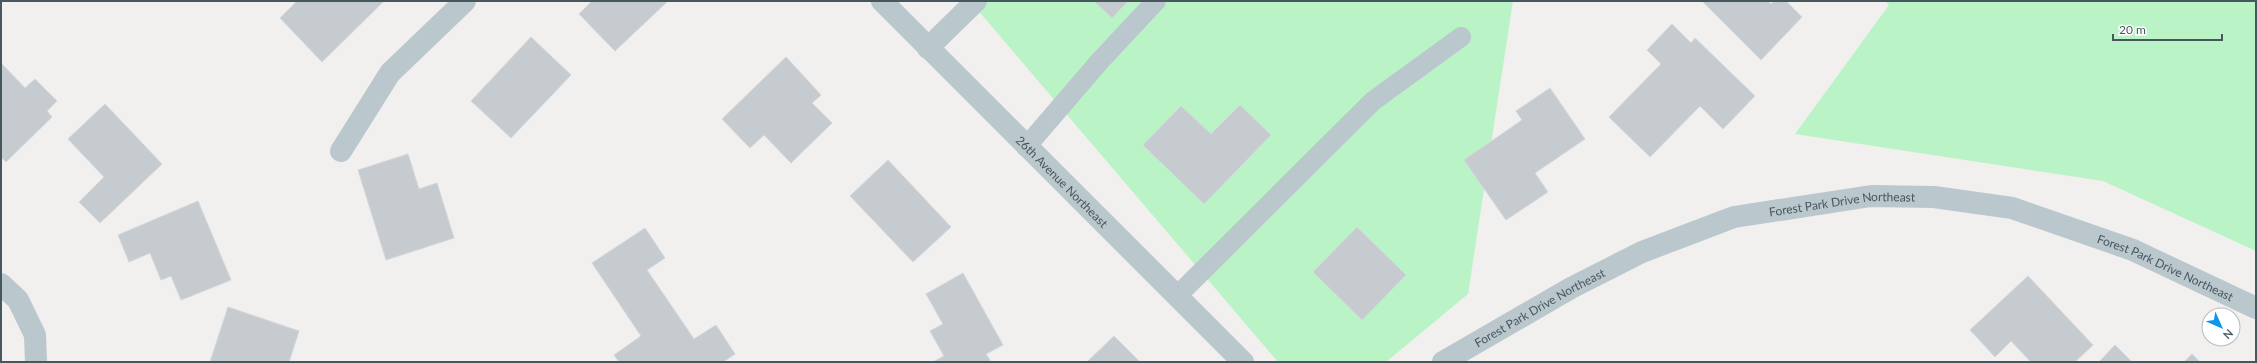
<svg xmlns="http://www.w3.org/2000/svg" width="2257" height="363" viewBox="0 0 2257 363" font-family="Lato,sans-serif">
<rect width="100%" height="100%" fill="#f2efef"/>
<!-- green -->
<path fill="#baf3c6" d="M970,1h543l-45,293 -82,68h-108z
M1885,1h371v250l-153,-70 -308,-47 94,-129z"/>
<!-- building -->
<path fill="#c6cbcf" stroke="#d3d7db" d="M297,1h87l-62,61 -42,-44z
M592,1h76l-53,50 -36,-37z
M1094,1h34l-16,17z
M1702,1h66l3,3 3,-3h12l16,16 -41,43z
M1672,24l19,19 4,-5 60,58 -32,33 -23,-23 -50,51 -41,-40 52,-53 -14,-14z
M531,37l40,38 -60,63 -40,-37z
M786,57l35,38 -9,8 20,20 -41,40 -27,-28 -14,13 -28,-29z
M1,63l24,25 10,-9 22,22 -10,10 5,6 -46,45 -5,-5z
M1550,88l35,51 -50,34 13,19 -42,28 -42,-60 58,-40 -6,-9z
M105,104l57,60 -62,59 -21,-21 25,-25 -36,-38z
M1240,105l31,30 -67,69 -61,-59 38,-39 30,28z
M408,154l11,35 18,-6 17,55 -68,22 -28,-90z
M888,160l63,67 -38,35 -63,-66z
M198,201l33,79 -50,20 -10,-24 -10,4 -11,-27 -21,9 -11,-27z
M1357,227l49,48 -44,45 -49,-48z
M645,228l20,30 -18,12 47,69 22,-14 19,29 -12,8h-104l-5,-7 27,-19 -49,-73z
M963,273l40,72 -17,9 5,8h-58l11,-6 -14,-25 13,-7 -17,-30z
M2028,276l65,69 -18,17h-44l-20,-21 -16,16 -25,-27z
M228,307l71,24 -10,31h-79z
M1114,336l26,26h-53z
M2115,345l17,17h-33z
M2192,354l8,8h-16z"/>
<g fill="none" stroke-linecap="round" stroke-linejoin="round">
<!-- service -->
<path stroke="#bac7cd" stroke-width="20" d="M1026,147l73,-85 57,-61
M1177,296l196,-195 88,-64"/>
<!-- minor -->
<g stroke="#bac7cd" stroke-width="22">
<path id="s1" d="M882,1l361,361"/>
<path d="M928,48l48,-47"/>
<path d="M341,151l49,-78 75,-72"/>
<path d="M1,284l17,16 17,35 1,27"/>
</g>
<!-- tertiary -->
<path stroke="#bac7cd" stroke-width="22" id="s2" d="M1443,362l128,-74 71,-36 92,-35 137,-21 63,1 78,11 121,42 123,58"/>
</g>
<g text-anchor="middle" dominant-baseline="central" stroke-width="3" stroke-linejoin="round" paint-order="stroke">
<!-- street labels -->
<g font-size="12" fill="#46575e" stroke="#fff">
<text stroke="none"><textPath href="#s1" startOffset="255">26th Avenue Northeast</textPath></text>
<text stroke="none"><textPath href="#s2" startOffset="435">Forest Park Drive Northeast</textPath></text>
<text stroke="none"><textPath href="#s2" startOffset="771">Forest Park Drive Northeast</textPath></text>
<text stroke="none"><textPath href="#s2" startOffset="111">Forest Park Drive Northeast</textPath></text>
</g>
</g>
<!-- border -->
<rect width="2257" height="363" fill="none" stroke="#46575e" stroke-width="4"/>
<!-- north arrow -->
<g transform="translate(2221 327) rotate(135)"><circle r="19" fill="#ffffff" stroke="#b5bcbf"/>
<path d="M0-3L7 15L0 10L-7 15Z" fill="#0b96f0"/>
<text y="-6" font-size="11" font-weight="bold" text-anchor="middle" fill="#46575e">N</text>
</g>
<!-- scale -->
<path d="M2113 34v6h109v-6" fill="none" stroke="#46575e" stroke-width="2"/>
<text x="2119" y="34" font-size="12" fill="#46575e" stroke="#ffffff" stroke-width="3" paint-order="stroke">20 m</text>
</svg>
